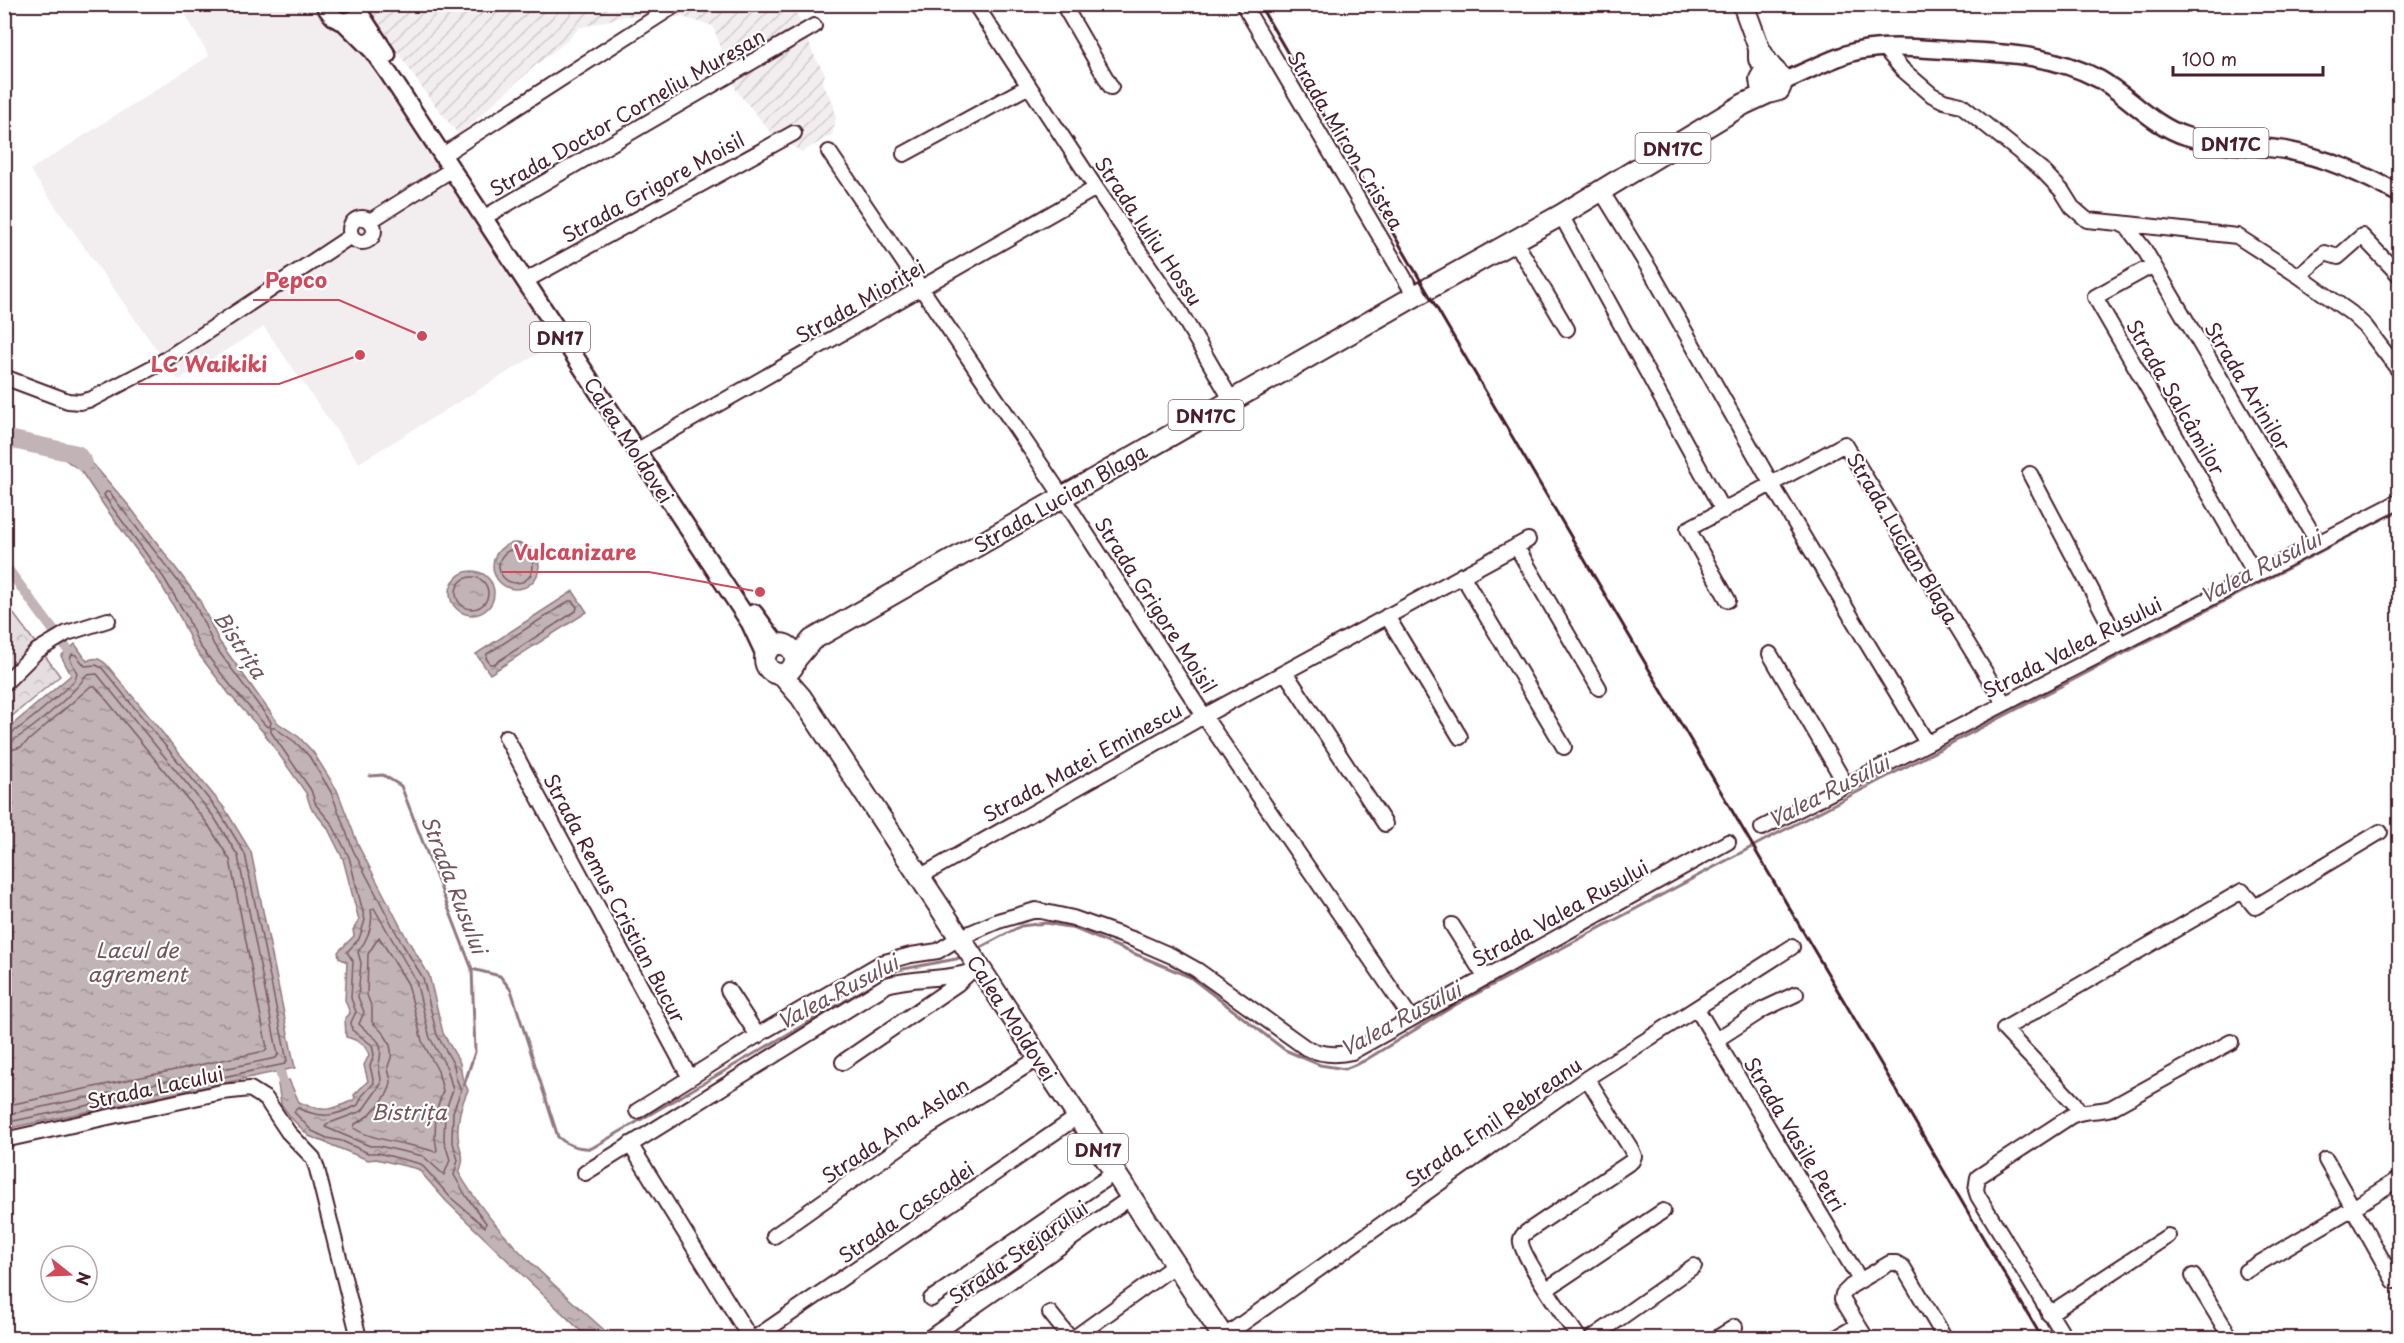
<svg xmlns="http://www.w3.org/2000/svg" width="2404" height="1343" viewBox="0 0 2404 1343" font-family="'Playpen Sans',sans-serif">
<defs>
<pattern id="industrial-furrows" width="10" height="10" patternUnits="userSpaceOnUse" patternTransform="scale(1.5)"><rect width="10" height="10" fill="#f2eeef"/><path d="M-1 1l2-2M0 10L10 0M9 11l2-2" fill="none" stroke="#d1cccd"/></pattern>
<pattern id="park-crowns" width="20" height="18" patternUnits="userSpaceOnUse" patternTransform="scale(1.5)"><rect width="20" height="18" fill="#e5dee0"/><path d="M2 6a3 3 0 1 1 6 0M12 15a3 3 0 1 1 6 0" fill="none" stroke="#c6bec0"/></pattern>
<pattern id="water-ripples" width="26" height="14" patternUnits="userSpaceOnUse" patternTransform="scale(1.5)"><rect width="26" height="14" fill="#c1b3b6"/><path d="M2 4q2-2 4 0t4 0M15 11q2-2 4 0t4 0" fill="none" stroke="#9f9194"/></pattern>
</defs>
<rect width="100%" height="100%" fill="#fff"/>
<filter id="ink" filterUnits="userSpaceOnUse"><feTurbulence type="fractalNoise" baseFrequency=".0167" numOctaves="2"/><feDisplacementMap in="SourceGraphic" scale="12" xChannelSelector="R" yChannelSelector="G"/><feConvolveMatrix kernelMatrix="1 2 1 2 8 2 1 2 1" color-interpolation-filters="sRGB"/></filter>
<g filter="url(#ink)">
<!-- built -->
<path fill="#f2eeef" d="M180,5h157l225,334 -203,124 -95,-136 -86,53 -148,-210 179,-114z"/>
<!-- industrial -->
<path fill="url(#industrial-furrows)" d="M366,5h427l21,50 11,19 -3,9 11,19 3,17 -4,16 -30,17 -29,-17 -37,-45 -23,-64 -31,-9 -57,-1 -46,12 -12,13 -32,25 -76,69 -33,-41z"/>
<!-- park -->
<path fill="url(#park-crowns)" stroke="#987e86" stroke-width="1.5" d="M4,601l56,75 -55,46h-1z"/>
<!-- water -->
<path fill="url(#water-ripples)" stroke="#91787e" stroke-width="1.5" d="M65,447l29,18 36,42 69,92 20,42 59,82 21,14 14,15 24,38 22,57 47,90 23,38 14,58 17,30 2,14 6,13c-7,16 -11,29 -10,46 1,19 9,16 1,37 38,66 99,115 154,165h-25l-142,-137 -28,-32 -42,-10 -8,1 -59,-24 -18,-18 -10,-14 -3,-20 11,-4 10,22c24,11 33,9 56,-3l-1,-4 14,-14 -4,-16 5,-10c-4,-12 -12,-15 -23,-18l-1,-18 5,-6 -5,-13 2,-38 -8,-4 -1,-6 16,-16 -1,-6 6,-10 -16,-61 -16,-32 -16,-19 -5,-15 -42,-60 -34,-38 -36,-47 -13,-29 -22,-38 -54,-74 -24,-36 -21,-15z
M493 566a23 23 0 1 1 46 0a23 23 0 1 1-46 0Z
M450 593a22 22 0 1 1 44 0a22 22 0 1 1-44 0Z
M573,591l14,21 -97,62 -14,-20z
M75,644l12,17c8,-4 12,-3 19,3l119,145 26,43 44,216 -290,61v-398l66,-56 -10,-19z"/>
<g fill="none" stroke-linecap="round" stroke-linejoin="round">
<!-- shore -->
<path stroke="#7a5a63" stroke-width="1.5" d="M106,492h3l85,110 20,43 57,77 -1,5 -4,-1 -31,-35 -36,-46 -12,-28 -23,-39 -55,-75 -5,-8z
M499 566a17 17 0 1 1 34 0a17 17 0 1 1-34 0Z
M456 593a16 16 0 1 1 32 0a16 16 0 1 1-32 0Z
M569,601h3l5,6 -1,4 -82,53h-4l-4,-6 1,-4z
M271,728h4l20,14 14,14 22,36 22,58 47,90 23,38 14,57 17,30 2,13 5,12 -8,22 -1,27 6,21 -4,15 12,21 20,27 -1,4 -35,-30 -29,-33 -43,-11h-10l-26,-12 -15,-3 -15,-7 -18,-19 3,-4c26,11 36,9 61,-3l4,-9 12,-13 -4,-17 4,-11 -2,-10 -20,-15 -1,-8 5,-10 -5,-14 2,-37 -6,-9 12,-13 6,-19 -16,-63 -17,-33 -16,-19 -5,-15 -40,-58z
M4,736c14,-2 59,-45 71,-56l2,-7 -7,-14 2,-5 4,1 9,11 11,-1 6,3 118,145 25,41 42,207 -2,3 -281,59
M4,743c16,-1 75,-53 82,-68l11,-1 117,143 24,39 40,199 -2,3 -272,57
M4,752l17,-5 70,-61h4l112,137 23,37 37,188 -2,3 -261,55
M374,908l42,73 14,57 17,30 6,22 -8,21 -1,29 6,20 -6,15 -21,-19 -44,-10h-9l-45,-19 2,-3 35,-13 19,-27c1,-7 -3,-14 -2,-20 6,-27 -4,-23 -20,-40l5,-12 -6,-15 3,-34 -3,-11c9,-12 16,-26 13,-42z
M379,937l29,47 14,57 16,30 5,20 -7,20 -1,27 2,12 -2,2c-21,-8 -66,-12 -81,-24l1,-4c13,-6 35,-27 36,-42 0,-5 -3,-10 -3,-14 0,-4 2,-6 3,-10 2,-16 -8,-26 -19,-36v-14l-5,-13 1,-41z"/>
<!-- stream -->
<path stroke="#91787e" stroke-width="3" d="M370,776l13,-1 18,11 71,183 3,83 -11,33
M977,949l44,-23 25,-3 27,5 117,49 95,73 35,15 25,4 19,-8 93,-57 306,-163 637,-331
M472,969l28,7 11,14 47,147c10,9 21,12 34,11l306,-178 58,-11 7,-3"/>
<!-- canal -->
<path stroke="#c1b3b6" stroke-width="10" d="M4,564l64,86
M280,1071l6,23"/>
<!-- river -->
<path stroke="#c1b3b6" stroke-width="18" d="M4,438l73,16 6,8"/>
<defs>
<path id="minor" d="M975,4l121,184 83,122 53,91
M1063,4l48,83
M1243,4l172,292
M1884,48l19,22 29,25 12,6 17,4 81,65 20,21 10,16 15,13 32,3 8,4 17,22 174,294
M449,151l228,-147
M829,152l233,344 142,220 207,302
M904,154l125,-68
M1602,192l51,83 118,208 156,260
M490,214l324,-188
M1561,215l162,296
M350 230a12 12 0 1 1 24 0a12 12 0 1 1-24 0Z
M370,221l81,-51
M2119,223l118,13 62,40
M1515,241l52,88
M2153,265l-58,32 161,278
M2400,276l-38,-40 -24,21 -13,-4 -26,23 52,37 14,13 35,46
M532,277l262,-144
M4,377l64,24 12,1 12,-3 65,-34 194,-129
M643,447l453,-259
M2030,474l90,170
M1516,546l83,142
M1462,575l102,172
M1728,600l-40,-71 157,-85 159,259
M1387,616l73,121
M1770,654l76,131
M1285,672l100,152
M4,684l33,-33 30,-18 41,-13
M506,737l184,341
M1762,828l638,-327
M921,876l283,-160 324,-176
M1452,925l33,52
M728,990l30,46
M1697,1009l163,271
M1716,1040l48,-31 32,-15
M843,1062l114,-78 12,-11
M637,1111l124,-78 120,-70 30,-8 27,-4 21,-13 39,-17 38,-11 37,8 62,22 37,16 25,14 109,78c16,7 30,8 46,4l376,-210
M2079,1112l-5,-9 -70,-74 238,-138 13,16 125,-75
M4,1140l218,-48 28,-3 16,10 22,33 25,26 4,11 42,169
M630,1144l120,194
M2326,1160l68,121
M585,1173l302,-188c29,-9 66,-4 92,-17
M774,1236l157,-111 108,-67
M2246,1271l107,-63 47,-30
M2193,1276l38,62
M1547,1289l116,-78
M931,1299l183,-126
M1050,1313l20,25
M2049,1314l119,-78
M755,1338l322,-221
M929,1338l201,-140
M1074,1338l101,-73
M1222,1338l365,-260 205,-131
M1579,1338c-11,-16 -57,-81 -58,-96 -1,-5 3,-8 7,-11l104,-70 2,-5 -3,-7 -44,-71
M1592,1338l102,-72
M1717,1338l18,-11
M1836,1338l22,-13
M1866,1338l-24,-39 1,-5 8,-8 39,-23h6l7,4 42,71
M2065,1338l-87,-142 -2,-6 2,-13 93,-61c12,-6 26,-4 40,-8l120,-66"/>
<path id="major" d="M324,4c7,12 15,22 30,15
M359,12l28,43
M344,22l28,28 17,24 361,549 15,32
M1782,82c21,-9 56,-27 76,-31 28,-6 58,-3 86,-1 54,3 107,3 155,29 30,17 54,47 87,57 32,10 67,9 99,14 42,8 78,24 115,44
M754,613l23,31"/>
<path id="highway" d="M1743,4l16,44v11
M1759,48c4,7 8,15 14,21 7,7 12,10 6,21l-11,3 -7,-7 -1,-7 4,-7 10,-1
M765 659a15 15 0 1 1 30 0a15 15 0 1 1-30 0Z
M796,659l16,-19 603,-344 146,-81 183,-111 24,-11
M781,674l20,23 423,641"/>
</defs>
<!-- minor casing -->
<use href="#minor" stroke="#4a1f2b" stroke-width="18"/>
<!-- major casing -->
<use href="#major" stroke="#4a1f2b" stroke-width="21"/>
<!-- highway casing -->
<use href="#highway" stroke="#4a1f2b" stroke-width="24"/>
<!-- minor -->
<use href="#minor" stroke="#fff" stroke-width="14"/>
<!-- major -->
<use href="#major" stroke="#fff" stroke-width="16"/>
<!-- highway -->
<use href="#highway" stroke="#fff" stroke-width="20"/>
<!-- rail -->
<path stroke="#4a1f2b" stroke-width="3" d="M1259,4c259,446 524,889 783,1334"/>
</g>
</g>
<g text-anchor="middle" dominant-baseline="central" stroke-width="4.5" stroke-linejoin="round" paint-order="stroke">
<!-- shield labels -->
<g fill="#fff" stroke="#80626b" stroke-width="1.5">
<rect x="2193.5" y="128" width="75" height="30" rx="4.5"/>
<rect x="1635.5" y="133" width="75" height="30" rx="4.5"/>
<rect x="530" y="322" width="60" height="30" rx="4.5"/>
<rect x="1168.5" y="400" width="75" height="30" rx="4.5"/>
<rect x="1068" y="1134" width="60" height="30" rx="4.5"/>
</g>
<g font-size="18" font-weight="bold" fill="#4a1f2b">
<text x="2231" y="143">DN17C</text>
<text x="1673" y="148">DN17C</text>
<text x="560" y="337">DN17</text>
<text x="1206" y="415">DN17C</text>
<text x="1098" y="1149">DN17</text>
</g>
<!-- street labels -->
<g font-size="20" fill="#4a1f2b" stroke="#fff">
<text transform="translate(627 112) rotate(-30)">Strada Doctor Corneliu Mureșan</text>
<text transform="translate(1346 140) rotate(59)">Strada Miron Cristea</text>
<text transform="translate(653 187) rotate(-29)">Strada Grigore Moisil</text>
<text transform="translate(1149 231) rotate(56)">Strada Iuliu Hossu</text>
<text transform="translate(860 301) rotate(-30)">Strada Mioriței</text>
<text transform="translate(2248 386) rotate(59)">Strada Arinilor</text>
<text transform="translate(2176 397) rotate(60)">Strada Salcâmilor</text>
<text transform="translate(629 440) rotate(57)">Calea Moldovei</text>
<text transform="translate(1060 498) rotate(-30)">Strada Lucian Blaga</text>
<text transform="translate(1903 538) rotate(59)">Strada Lucian Blaga</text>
<text transform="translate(1156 605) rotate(57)">Strada Grigore Moisil</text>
<text transform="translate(2072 647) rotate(-27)">Strada Valea Rusului</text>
<text transform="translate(1082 762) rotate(-29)">Strada Matei Eminescu</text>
<text transform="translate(615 898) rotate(62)">Strada Remus Cristian Bucur</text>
<text transform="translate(1560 913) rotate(-29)">Strada Valea Rusului</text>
<text transform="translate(1012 1018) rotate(57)">Calea Moldovei</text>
<text transform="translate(155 1087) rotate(-12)">Strada Lacului</text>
<text transform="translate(1493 1122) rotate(-35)">Strada Emil Rebreanu</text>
<text transform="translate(895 1130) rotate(-34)">Strada Ana Aslan</text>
<text transform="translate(1795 1134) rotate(59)">Strada Vasile Petri</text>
<text transform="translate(906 1212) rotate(-35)">Strada Cascadei</text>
<text transform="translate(1018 1252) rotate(-35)">Strada Stejarului</text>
</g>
<!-- water labels -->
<g font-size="21" font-style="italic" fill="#74535c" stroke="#fff">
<text transform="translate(2260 566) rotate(-27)">Valea Rusului</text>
<text transform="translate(241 644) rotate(56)">Bistrița</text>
<text transform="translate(1828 790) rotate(-27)">Valea Rusului</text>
<text transform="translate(455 884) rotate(69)">Strada Rusului</text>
<text x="137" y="949">Lacul de<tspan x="137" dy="24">agrement</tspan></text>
<text transform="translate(837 991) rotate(-28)">Valea Rusului</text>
<text transform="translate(1400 1018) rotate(-28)">Valea Rusului</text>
<text x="409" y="1111">Bistrița</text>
</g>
</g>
<!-- callouts -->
<path fill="none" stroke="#d1495b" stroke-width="2" d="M422 336L339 300H253M360 355L279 384H138M760 592L649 572H502"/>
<g fill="#d1495b" stroke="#fff" stroke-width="2">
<circle cx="422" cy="336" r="6"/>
<circle cx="360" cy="355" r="6"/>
<circle cx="760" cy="592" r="6"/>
</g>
<g font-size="21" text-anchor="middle" font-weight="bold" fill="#d1495b" stroke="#fff" stroke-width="4.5" stroke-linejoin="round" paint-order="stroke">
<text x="296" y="288">Pepco</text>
<text x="209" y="372">LC Waikiki</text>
<text x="575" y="560">Vulcanizare</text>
</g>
<!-- margin -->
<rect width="2404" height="1343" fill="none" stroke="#fff" stroke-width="24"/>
<rect x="12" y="12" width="2380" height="1319" fill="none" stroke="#4a1f2b" stroke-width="2" filter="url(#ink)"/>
<!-- north arrow -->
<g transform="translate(69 1274) rotate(108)"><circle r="28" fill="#ffffff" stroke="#b7a5aa" stroke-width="1.5"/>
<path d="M0-4.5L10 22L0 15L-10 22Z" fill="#d1495b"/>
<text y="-9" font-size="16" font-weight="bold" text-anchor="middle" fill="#4a1f2b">N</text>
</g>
<!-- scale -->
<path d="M2173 66v9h150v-9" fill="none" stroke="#4a1f2b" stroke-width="3"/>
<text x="2182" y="66" font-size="18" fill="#4a1f2b" stroke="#ffffff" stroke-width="4.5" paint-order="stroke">100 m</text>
</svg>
